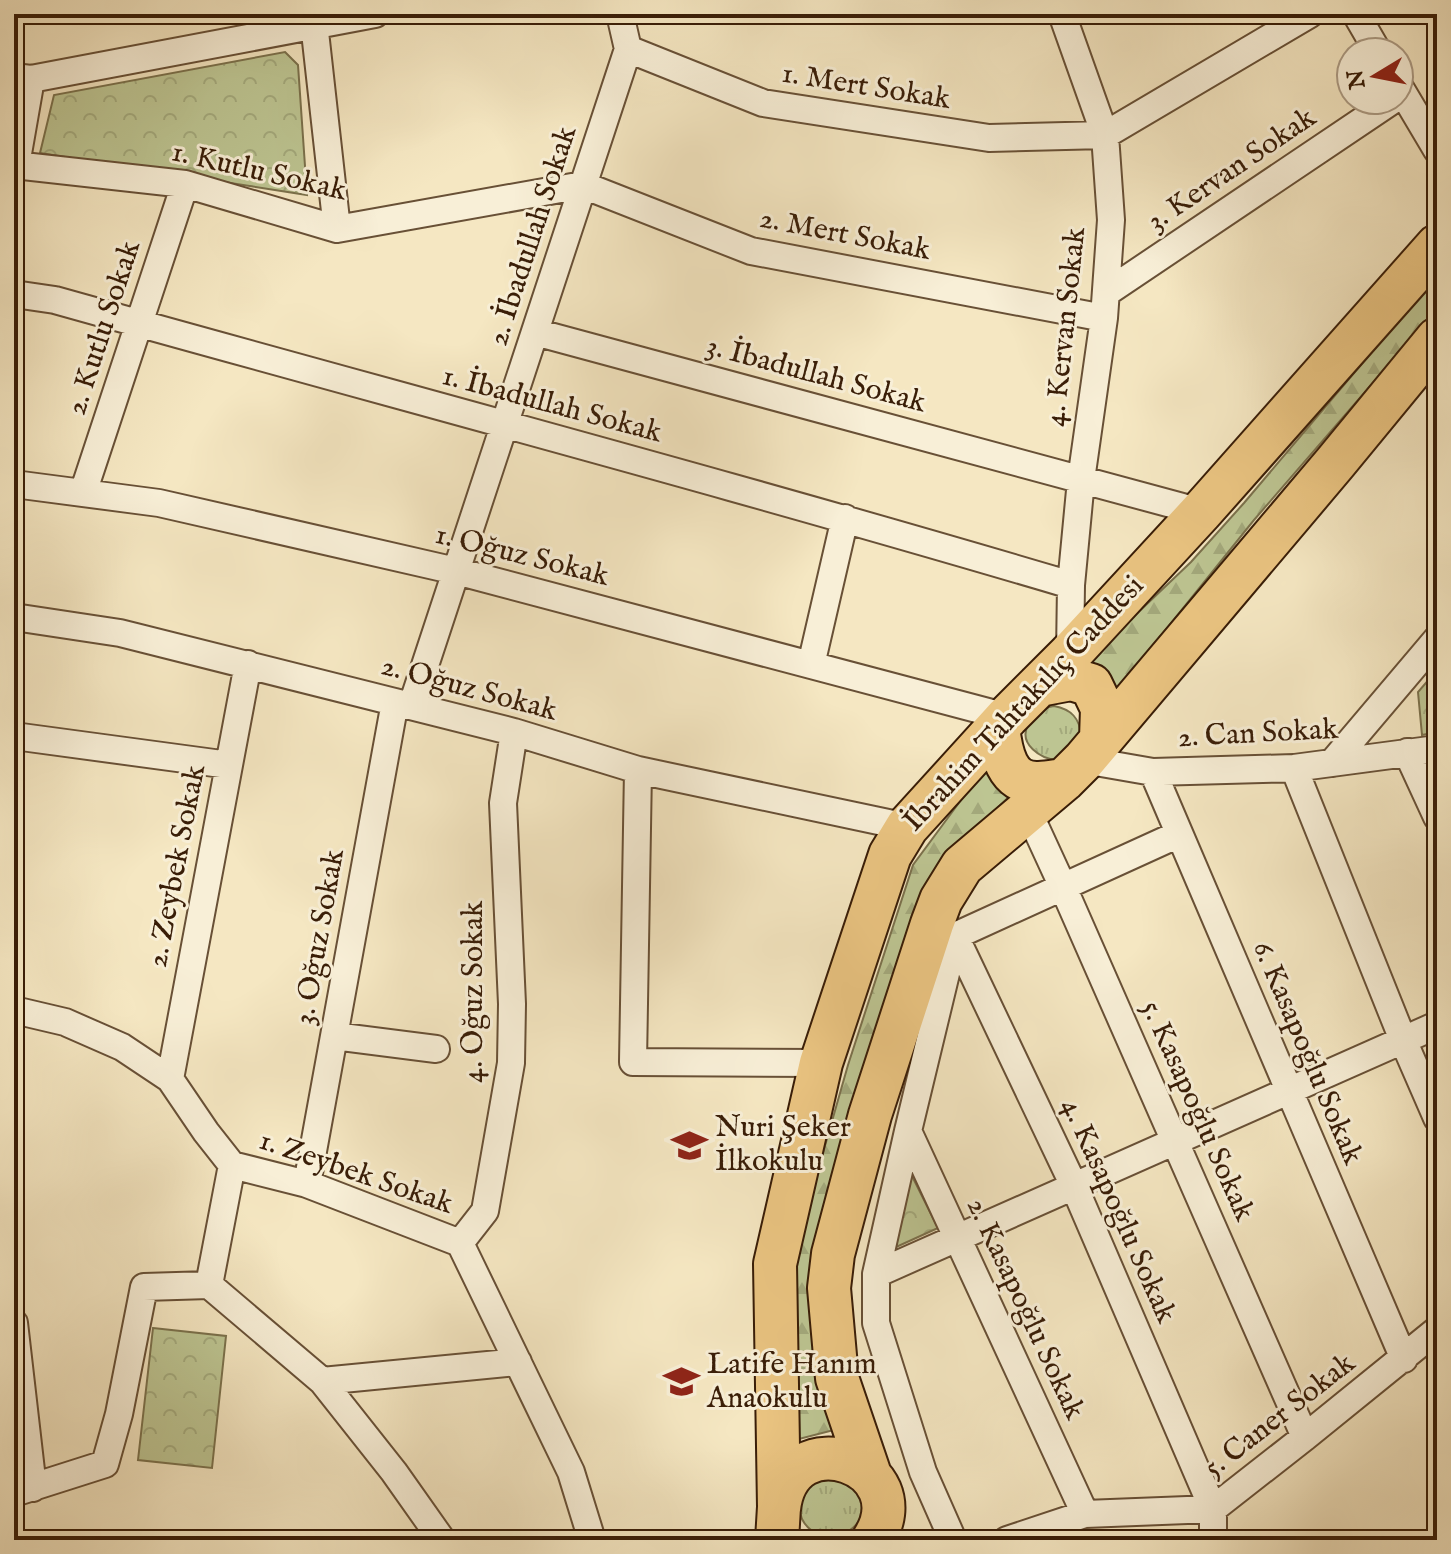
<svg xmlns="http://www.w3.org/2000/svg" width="1451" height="1554" viewBox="0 0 1451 1554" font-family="'IM FELL English',serif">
<defs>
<pattern id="grass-tufts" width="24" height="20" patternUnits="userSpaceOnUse" patternTransform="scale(2)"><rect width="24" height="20" fill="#bdc592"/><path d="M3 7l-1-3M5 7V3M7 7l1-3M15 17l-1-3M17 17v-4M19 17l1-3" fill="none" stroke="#a3a97c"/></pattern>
<pattern id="forest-firs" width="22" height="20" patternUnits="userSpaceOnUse" patternTransform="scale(2)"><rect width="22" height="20" fill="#bdc592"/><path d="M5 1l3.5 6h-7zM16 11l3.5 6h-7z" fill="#a3a97c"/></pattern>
<pattern id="park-crowns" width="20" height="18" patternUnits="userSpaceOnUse" patternTransform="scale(2)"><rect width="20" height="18" fill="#bdc592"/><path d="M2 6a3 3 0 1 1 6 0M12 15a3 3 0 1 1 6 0" fill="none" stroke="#a3a97c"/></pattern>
</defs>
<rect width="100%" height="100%" fill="#f5e7c2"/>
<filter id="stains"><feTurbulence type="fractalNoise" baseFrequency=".0025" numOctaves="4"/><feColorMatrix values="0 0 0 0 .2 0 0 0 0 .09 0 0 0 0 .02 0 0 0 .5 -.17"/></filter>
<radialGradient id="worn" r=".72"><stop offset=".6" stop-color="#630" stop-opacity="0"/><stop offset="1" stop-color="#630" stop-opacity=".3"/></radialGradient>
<!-- grass -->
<path fill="url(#grass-tufts)" stroke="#7b714c" stroke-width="2" d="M1054,706c17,3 26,12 27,30l-24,24c-16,-1 -39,-16 -29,-35 2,-4 6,-7 10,-10 6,-6 8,-8 16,-9z
M837,1476c7,6 19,13 23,21 15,33 -40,57 -58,22 -2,-5 -4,-12 -2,-18 2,-6 6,-12 9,-17z"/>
<!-- forest -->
<path fill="url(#forest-firs)" stroke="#7b714c" stroke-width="2" d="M1437,275v34l-183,211 -139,173 -31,-29 107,-102 53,-59z
M984,769l32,21 -74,71 -72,191 -36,378 -35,9 -3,-181 5,-28 47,-165 65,-200z"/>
<!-- park -->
<path fill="url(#park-crowns)" stroke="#7b714c" stroke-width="2" d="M285,52l13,13 9,130 -267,-42 14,-58z
M1437,670v62l-15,3 -4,-43z
M909,1170l29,58 -44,20z
M153,1328l73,8 -14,132 -74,-8z"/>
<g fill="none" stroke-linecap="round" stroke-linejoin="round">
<defs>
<path id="minor" d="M313,14l24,215
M1062,14l43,121 6,85 -7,98 -23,162 -10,105 -1,69
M1356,14l22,38
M628,49l135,54 226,35 116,-3 205,-121
M14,77l17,2 344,-65
M1399,86l38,64
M14,165l171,19 152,45 246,-44 168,66 353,67
M14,166l2,-1 15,-86
M1106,293l287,-193
M14,294l41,6c339,95 679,185 1016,285
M535,332l666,180
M14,484l145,19 297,68 551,146
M83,493l102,-309
M14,617l106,16 394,99 124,38 269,57
M811,665l34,-147
M412,705l216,-656 -8,-35
M14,736l215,29
M1407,752l30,65
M1084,760l69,12 141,-4 143,-19
M1332,763l105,-124
M1294,768l109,272 34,78
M638,770l-5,292 188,1
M1153,772l251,587
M1028,811l35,76 242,550
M949,933l6,3 119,250 139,323v26l4,5
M14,1010l51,12 57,25 48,32 36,53 26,33 75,19 153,59 111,229 21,68
M334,1036l102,13
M170,1079l78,-415
M908,1131l177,383
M307,1184l88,-482
M460,1243l25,-32 26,-148 1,-59 -9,-201 11,-71
M876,1274l561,-249
M209,1285l23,-120
M14,1323l19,165
M322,1381l196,-19
M14,1493l91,-29 14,-50 25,-127 65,-2 113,96 72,91 48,68
M953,1540l-30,-68 -47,-149v-49l32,-143 47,-195 224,-102
M1007,1540l78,-26 128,-5 92,-72 132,-107"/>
<path id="primary" d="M1039,685l32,-6 20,6 11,23 -1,31
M998,727c3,25 8,57 40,56 9,0 18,-2 26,-3
M870,1475l-33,-97 -8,-90 4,-34 37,-139 62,-191 9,-24 21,-34 102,-86 20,-20 251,-297 102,-124
M779,1509c10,-92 142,-44 94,31
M777,1540l2,-33 -4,-243 46,-201 69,-208 17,-28 100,-110 63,-63 131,-142 236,-266"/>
</defs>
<!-- minor casing -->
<use href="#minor" stroke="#685036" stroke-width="30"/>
<!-- primary casing -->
<use href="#primary" stroke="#391d07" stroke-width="46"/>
<!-- minor -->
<use href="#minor" stroke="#f8efd7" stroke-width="26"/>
<!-- primary -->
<use href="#primary" stroke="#eac481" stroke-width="42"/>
</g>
<!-- icons -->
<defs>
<symbol id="school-bare" viewBox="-9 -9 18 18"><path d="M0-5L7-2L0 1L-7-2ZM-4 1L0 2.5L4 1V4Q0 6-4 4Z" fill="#8f2418" stroke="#f8efd7" stroke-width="2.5" paint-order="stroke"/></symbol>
</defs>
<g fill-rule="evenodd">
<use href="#school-bare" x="664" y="1120" width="51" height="51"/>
<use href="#school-bare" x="656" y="1356" width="51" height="51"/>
</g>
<g text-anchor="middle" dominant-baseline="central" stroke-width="6" stroke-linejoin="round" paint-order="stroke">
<!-- street labels -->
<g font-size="30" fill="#391d07" stroke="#f8efd7">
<text transform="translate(866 87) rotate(9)">1. Mert Sokak</text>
<text transform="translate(1232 170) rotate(-34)">3. Kervan Sokak</text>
<text transform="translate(259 172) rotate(13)">1. Kutlu Sokak</text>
<text transform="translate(845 235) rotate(11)">2. Mert Sokak</text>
<text transform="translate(533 236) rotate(-72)">2. İbadullah Sokak</text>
<text transform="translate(1066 327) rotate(-84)">4. Kervan Sokak</text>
<text transform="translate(104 328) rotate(-72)">2. Kutlu Sokak</text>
<text transform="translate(816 375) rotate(15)">3. İbadullah Sokak</text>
<text transform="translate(552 405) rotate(15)">1. İbadullah Sokak</text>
<text transform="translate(522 556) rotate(14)">1. Oğuz Sokak</text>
<text transform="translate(469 689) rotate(15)">2. Oğuz Sokak</text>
<text transform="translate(1024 704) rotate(-47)">İbrahim Tahtakılıç Caddesi</text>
<text transform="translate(1258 734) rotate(-3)">2. Can Sokak</text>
<text transform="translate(177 866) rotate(-79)">2. Zeybek Sokak</text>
<text transform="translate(320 937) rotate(-80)">3. Oğuz Sokak</text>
<text transform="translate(474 992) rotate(-90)">4. Oğuz Sokak</text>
<text transform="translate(1307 1053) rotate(67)">6. Kasapoğlu Sokak</text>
<text transform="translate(1197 1111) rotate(66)">5. Kasapoğlu Sokak</text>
<text transform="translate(356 1173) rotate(19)">1. Zeybek Sokak</text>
<text transform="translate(1118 1211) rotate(66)">4. Kasapoğlu Sokak</text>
<text transform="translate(1025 1309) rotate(65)">2. Kasapoğlu Sokak</text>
<text transform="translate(1280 1416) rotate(-38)">5. Caner Sokak</text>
</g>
<!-- poi labels -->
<g font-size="30" fill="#391d07" stroke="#f8efd7" text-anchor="start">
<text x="715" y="1128">Nuri Şeker<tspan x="715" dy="34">İlkokulu</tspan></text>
<text x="707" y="1365">Latife Hanım<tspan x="707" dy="34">Anaokulu</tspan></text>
</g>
</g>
<!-- margin -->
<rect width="1451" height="1554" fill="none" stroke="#f5e7c2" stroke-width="48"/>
<rect x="16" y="16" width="1419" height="1522" fill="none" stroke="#391d07" stroke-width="4"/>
<rect x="24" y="24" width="1403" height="1506" fill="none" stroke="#391d07" stroke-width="2"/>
<!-- north arrow -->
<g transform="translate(1375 76) rotate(260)"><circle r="38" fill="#f8efd7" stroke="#ac9b84" stroke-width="2"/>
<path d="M0-6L14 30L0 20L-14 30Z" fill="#8f2418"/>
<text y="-12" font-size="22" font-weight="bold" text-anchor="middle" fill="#391d07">N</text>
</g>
<rect width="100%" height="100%" filter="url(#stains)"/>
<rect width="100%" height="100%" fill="url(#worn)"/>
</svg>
